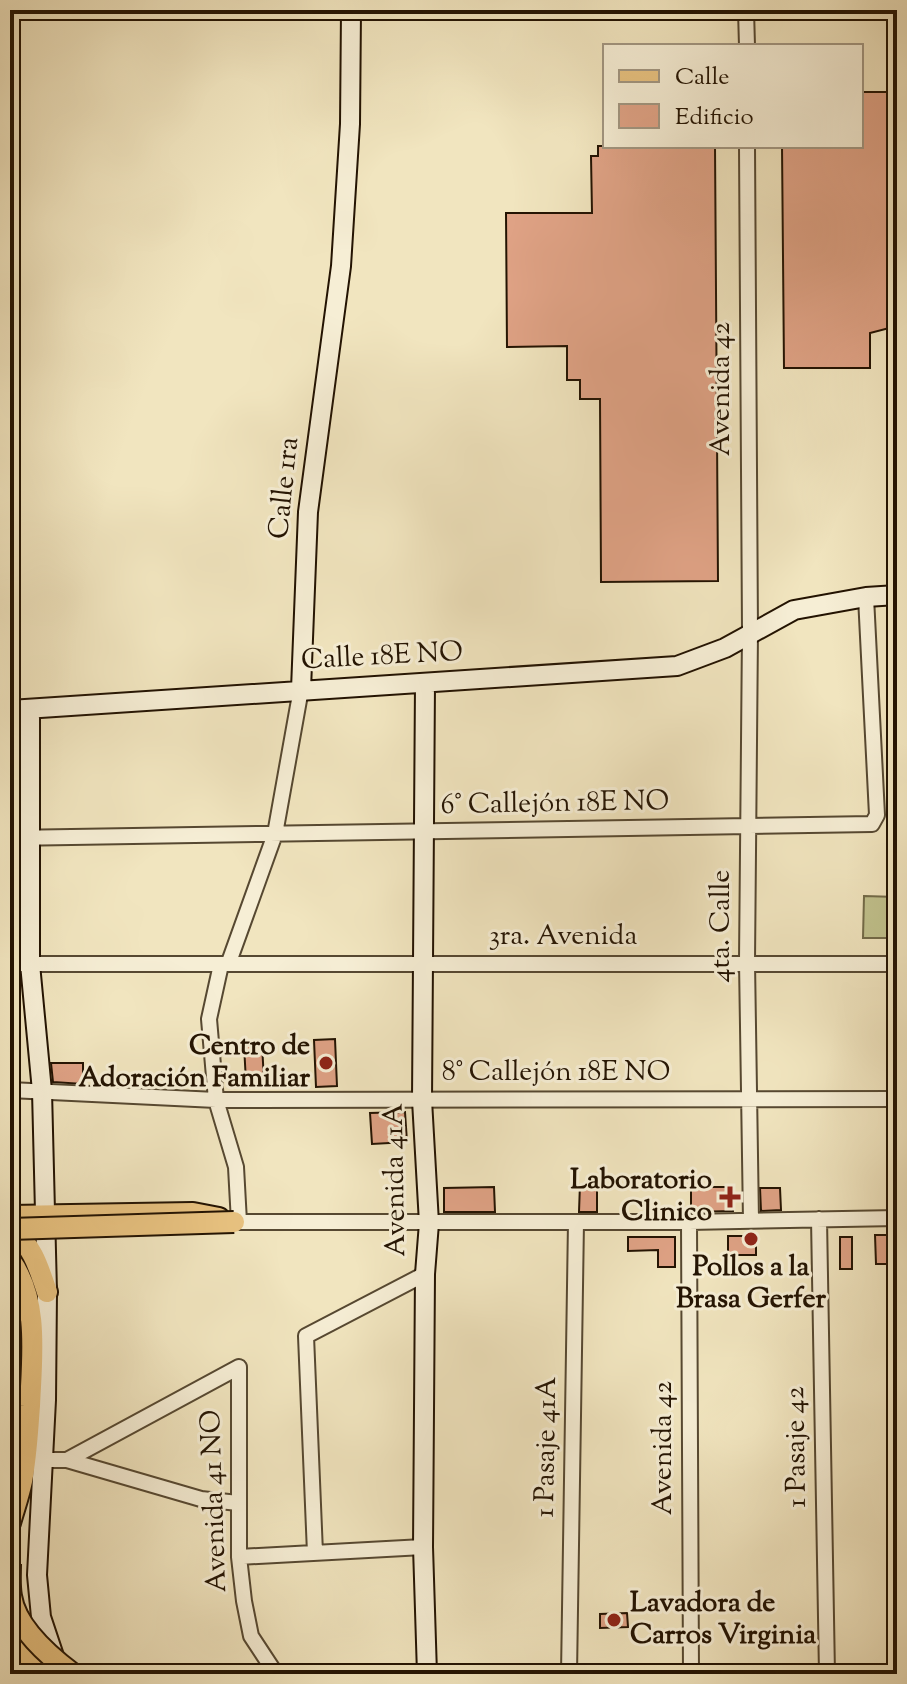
<svg xmlns="http://www.w3.org/2000/svg" width="907" height="1684" viewBox="0 0 907 1684" font-family="'Sorts Mill Goudy',serif">
<rect width="100%" height="100%" fill="#f1e5bf"/>
<filter id="stains"><feTurbulence type="fractalNoise" baseFrequency=".0025" numOctaves="4"/><feColorMatrix values="0 0 0 0 .2 0 0 0 0 .09 0 0 0 0 .02 0 0 0 .5 -.17"/></filter>
<radialGradient id="worn" r=".72"><stop offset=".6" stop-color="#630" stop-opacity="0"/><stop offset="1" stop-color="#630" stop-opacity=".3"/></radialGradient>
<!-- green -->
<path fill="#c1c28d" stroke="#726a48" stroke-width="2" d="M864,896l33,1v41h-34z"/>
<!-- building -->
<path fill="#dfa285" stroke="#231302" stroke-width="2" d="M861,92h36v234l-27,7v35h-86l-2,-222h79z
M598,146h117l3,435 -117,1 -1,-183h-20v-19h-13v-34l-60,1 -1,-134h86l-1,-57h7z
M335,1039l2,47 -21,1 -2,-47z
M262,1044l2,37 -18,1 -2,-37z
M51,1063h32v21l-30,-2z
M405,1112l2,30 -35,2 -2,-31z
M580,1184h17v28h-18z
M494,1187l1,25h-51v-24z
M691,1187h43l-1,24 -42,1z
M760,1188h20l1,22 -20,1z
M875,1235h22v29h-21z
M728,1236h28v19h-28z
M628,1237h47v30h-17v-17l-30,1z
M840,1237h12v32h-12z
M627,1613l1,14 -28,1v-14z"/>
<g fill="none" stroke-linecap="round" stroke-linejoin="round">
<defs>
<path id="street" d="M746,10l1,36
M747,146l3,486 -3,330 4,258
M10,838l862,-14 5,-9 -11,-218
M229,962l46,-128 26,-145
M10,964h887
M220,969l-11,50 7,81 20,67 3,55h450l208,-4
M10,1090l206,10 681,-1
M819,1219l8,455
M689,1222l2,452
M44,1460h23l172,-93v190l5,44 7,35 25,38
M67,1460l134,39 37,4
M315,1553l-9,-217 119,-62
M239,1557l184,-10
M569,1674l7,-452"/>
<path id="secondary" d="M425,684l-3,416 7,123 -4,51 -2,273 4,127
M301,689l7,-177 33,-246 9,-142 1,-114
M30,709v255l12,127 5,201 -1,108 -9,175 4,42 14,42
M10,710l667,-44 48,-18 69,-38 72,-13 31,-2"/>
<path id="primary" d="M10,1216l183,-3 26,5
M10,1228c22,16 29,40 37,64
M10,1260c30,41 22,98 20,146 -2,24 -3,50 -8,75 -3,14 -8,28 -12,42
M10,1356v119
M10,1639l31,35"/>
</defs>
<!-- street casing -->
<use href="#street" stroke="#564831" stroke-width="18"/>
<!-- secondary casing -->
<use href="#secondary" stroke="#231302" stroke-width="22"/>
<!-- primary casing -->
<use href="#primary" stroke="#231302" stroke-width="24"/>
<!-- street -->
<use href="#street" stroke="#f6eed5" stroke-width="14"/>
<!-- secondary -->
<use href="#secondary" stroke="#f6eed5" stroke-width="18"/>
<!-- primary -->
<use href="#primary" stroke="#e8c280" stroke-width="20"/>
<defs>
<path id="primary-bridge" d="M10,1229l224,-7
M10,1564c0,10 -1,22 1,32 5,32 38,60 62,78"/>
</defs>
<!-- primary-bridge casing -->
<use href="#primary-bridge" stroke="#231302" stroke-width="24" stroke-linecap="butt"/>
<!-- primary-bridge -->
<use href="#primary-bridge" stroke="#e8c280" stroke-width="20"/>
</g>
<!-- markers -->
<g fill="#8f2418" stroke="#f6eed5" stroke-width="3">
<circle cx="326" cy="1063" r="8"/>
<path d="M726 1185h8v8h8v8h-8v8h-8v-8h-8v-8h8z"/>
<circle cx="751" cy="1239" r="8"/>
<circle cx="614" cy="1620" r="8"/>
</g>
<g text-anchor="middle" dominant-baseline="central" stroke-width="6" stroke-linejoin="round" paint-order="stroke">
<!-- street labels -->
<g font-size="28" fill="#231302" stroke="#f6eed5">
<text transform="translate(722 389) rotate(-90)">Avenida 42</text>
<text transform="translate(285 488) rotate(-84)">Calle 1ra</text>
<text transform="translate(382 657) rotate(-3)">Calle 18E NO</text>
<text transform="translate(555 804) rotate(-1)">6° Callejón 18E NO</text>
<text transform="translate(722 926) rotate(-90)">4ta. Calle</text>
<text x="563" y="937">3ra. Avenida</text>
<text x="556" y="1073">8° Callejón 18E NO</text>
<text transform="translate(396 1180) rotate(-91)">Avenida 41A</text>
<text transform="translate(547 1447) rotate(-89)">1 Pasaje 41A</text>
<text transform="translate(797 1447) rotate(-91)">1 Pasaje 42</text>
<text transform="translate(664 1448) rotate(-90)">Avenida 42</text>
<text transform="translate(215 1501) rotate(-92)">Avenida 41 NO</text>
</g>
<!-- poi labels -->
<g font-size="28" font-weight="bold" fill="#231302" stroke="#f6eed5" text-anchor="end">
<text x="310" y="1047">Centro de<tspan x="310" dy="32">Adoración Familiar</tspan></text>
<text x="712" y="1181">Laboratorio<tspan x="712" dy="32">Clinico</tspan></text>
<text x="751" y="1268" text-anchor="middle">Pollos a la<tspan x="751" dy="32">Brasa Gerfer</tspan></text>
<text x="630" y="1604" text-anchor="start">Lavadora de<tspan x="630" dy="32">Carros Virginia</tspan></text>
</g>
</g>
<!-- margin -->
<rect width="907" height="1684" fill="none" stroke="#f1e5bf" stroke-width="40"/>
<rect x="12" y="12" width="883" height="1660" fill="none" stroke="#231302" stroke-width="4"/>
<rect x="20" y="20" width="867" height="1644" fill="none" stroke="#231302" stroke-width="2"/>
<!-- legend -->
<rect x="603" y="44" width="260" height="104" fill="#f6eed5" stroke="#a29681" stroke-width="2"/>
<rect x="619" y="70" width="40" height="12" fill="#e8c280" stroke="#a29681" stroke-width="2"/>
<text x="675" y="84" font-size="24" fill="#231302">Calle</text>
<rect x="619" y="104" width="40" height="24" fill="#dfa285" stroke="#a29681" stroke-width="2"/>
<text x="675" y="124" font-size="24" fill="#231302">Edificio</text>
<rect width="100%" height="100%" filter="url(#stains)"/>
<rect width="100%" height="100%" fill="url(#worn)"/>
</svg>
